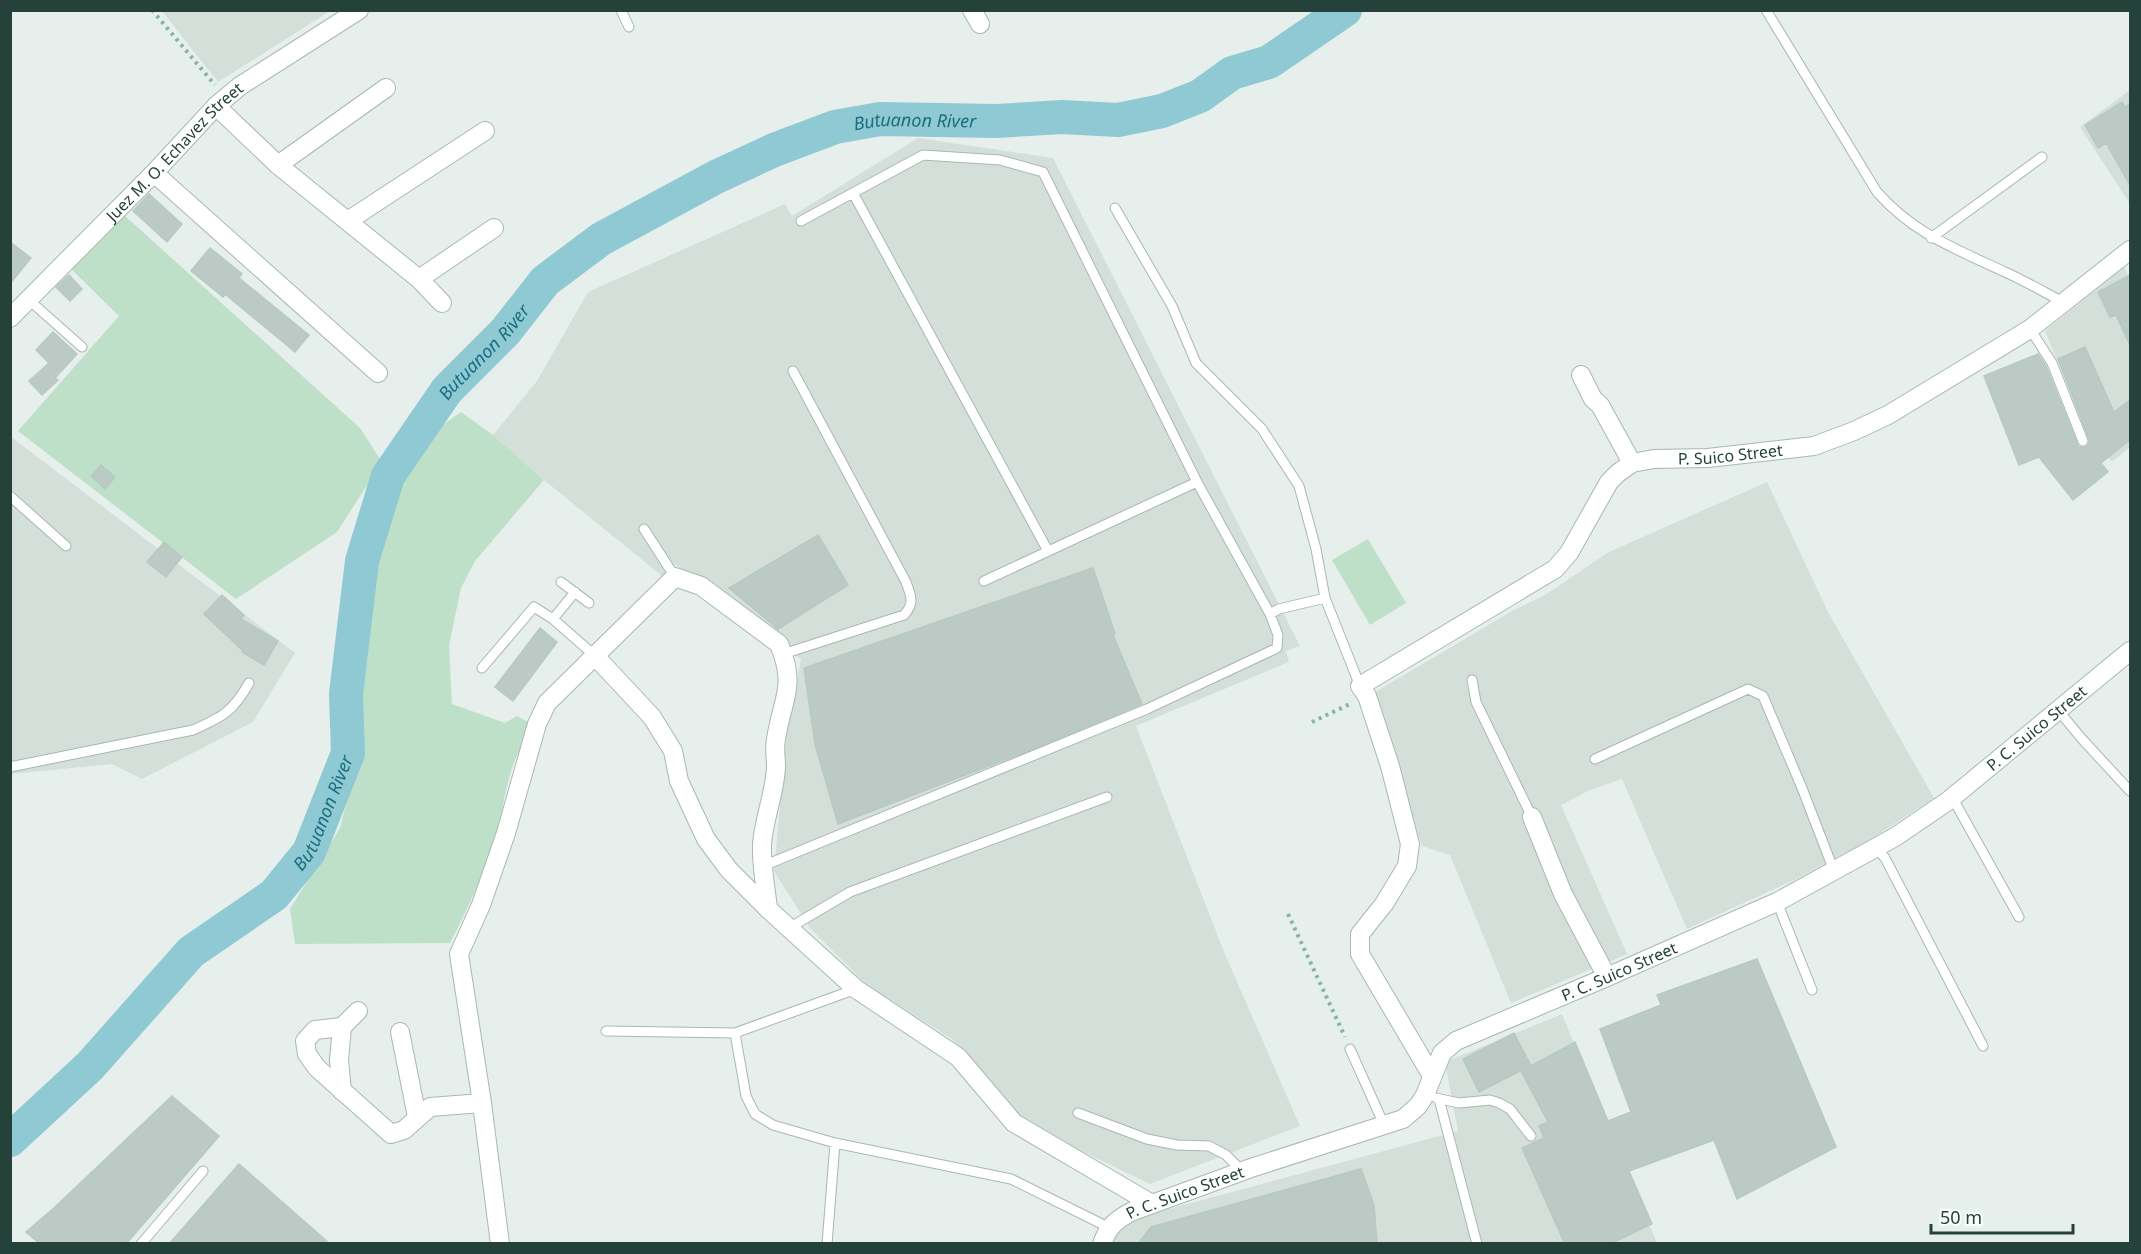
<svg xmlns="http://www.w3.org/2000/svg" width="2141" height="1254" viewBox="0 0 2141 1254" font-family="'Noto Sans',sans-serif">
<rect width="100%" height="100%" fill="#e6efeb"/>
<!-- built -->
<path fill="#d4dfda" d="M162,11h168l-112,71z
M2130,90v114l-50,-77z
M918,138l135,20 247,488 -14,5 3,11 -153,64 88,226 76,174 -150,58 -122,-59 -76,-86 -85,-54 -57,-57 -36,-57 13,-140 14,-72 -125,-94 -14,11 -118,-96 -51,-45 44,-54 51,-89 197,-88 7,12z
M2124,267l6,12v168l-18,15 -29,-40 -38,-91z
M10,436l285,217 -42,69 -111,57 -30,-15 -101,10z
M1767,482l61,130 106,186 -63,41 -77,41 -107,49 -65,-150 -32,11 -29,15 66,149 -116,49 -61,-148 -28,-9 -50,-152 140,-83 33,-16 64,-43z
M1562,1014l95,229 -545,1 6,-13 25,-15 315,-85 -13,-69z"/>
<!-- green -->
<path fill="#bfe0c8" d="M124,215l236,213 22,34 -45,70 -101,67 -218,-168 101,-115 -48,-47z
M461,412l32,23 51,45 -69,81 -14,27 -12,57 3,59 53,19 12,-7 11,6c1,19 -9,26 -15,43 -7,21 -10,42 -15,63 -11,40 -29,78 -48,115l-155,1 -5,-35 50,-81 20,-78 -4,-61 9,-86 19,-91 11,-29 39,-52z
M1368,539l38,64 -36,22 -38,-65z"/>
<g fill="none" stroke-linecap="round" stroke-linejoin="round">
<!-- river -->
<path stroke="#8ec9d4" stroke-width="34" id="s1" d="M10,1140l80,-74 101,-114 83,-57 35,-43 39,-99 -2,-59 16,-133 26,-85 59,-86 58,-58 40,-51 56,-42 115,-62 58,-27 61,-23 45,-8 116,2 66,-4 56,3 44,-9 38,-15 32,-23 37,-11 76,-52"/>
</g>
<!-- building -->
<path fill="#bbcac4" stroke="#b8c9c2" stroke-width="1.5" d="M2122,102l3,5 5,-4v82l-24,-42 -8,5 -13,-23z
M149,194l33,30 -15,18 -34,-31z
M10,242l21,16 -21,26z
M210,248l32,26 -3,4 70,57 -14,17 -70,-58 -2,3 -32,-26z
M69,275l13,14 -12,12 -14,-14z
M2130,275v70l-14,-30 -6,2 -12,-25z
M53,332l24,22 -22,24 3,2 -16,15 -13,-14 20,-18 -13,-13z
M2085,347l29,65 16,-12v40l-29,23 7,9 -35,28 -34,-43 -20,8 -35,-89 54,-22 8,12 31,77 2,4h6l4,-2v-6l-31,-80z
M101,465l14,12 -10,12 -14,-13z
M818,535l30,50 -70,44 -49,-41z
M164,542l18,15 -16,20 -19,-15z
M1093,568l22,66 -2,1 29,69 -122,50 -182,70 -23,-80 -11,-76z
M222,595l22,20 -3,4 37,22 -14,24 -22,-13 1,-1 -39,-37z
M540,628l17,14 -44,59 -18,-14z
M1757,959l79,188 -99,52 -23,-59 -85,31 23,53 -42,20h-45l-43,-96 22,-10 -5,-12 9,-4 -27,-51 3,-2 -45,23 -16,-33 51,-26 17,33 44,-24 33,79 23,-9 -31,-83 61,-24 -4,-10z
M172,1096l47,40 -93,108h-86l-14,-12 29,-25z
M239,1164l91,80h-161z
M1361,1169l13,36 3,39h-239l13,-17z"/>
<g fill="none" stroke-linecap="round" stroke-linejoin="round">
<defs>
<path id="service" d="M621,10l8,17
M1766,10l111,182c37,42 79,57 128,80 20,9 39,20 58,30
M853,193l195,358
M1115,208l57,98 24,57 66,66 37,57 17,63 9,49 35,88
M1931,238l111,-81
M29,300l53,47
M2030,329l22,34 31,78
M10,496l56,50
M644,529l31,48
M984,581l213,-99
M561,582l28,21
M1270,614l9,-5 46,-11
M553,619l22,-27
M783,654l121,-39c11,-12 7,-19 2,-33l-113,-211
M482,668l52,-61 19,12 41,36
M1472,680l4,22 56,115
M2058,710l24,29 48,52
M1595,759l153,-70 15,7 39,92 32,83
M10,767l183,-37c29,-13 40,-18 56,-47
M1952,797l67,120
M1876,848l9,10 98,188
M763,866l384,-157 130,-61 1,-13 -8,-21 -73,-132 -154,-310 -43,-12 -77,-5 -122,66
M1777,902l35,88
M789,928l61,-36 257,-95
M606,1031l129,2 121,-44
M735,1033l11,63 9,18 18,11 62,18 176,36 97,48
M1350,1049l35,78
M1436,1098l23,5 31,-3 9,3 11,6 21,27
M1439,1099l38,145
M1078,1113l69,26 30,6 32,1 17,9 16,16
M141,1244l62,-73
M827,1244l8,-101"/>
<g id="minor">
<path d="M972,10l8,14"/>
<path d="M216,106l62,59 141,114 23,24"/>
<path d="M278,165l108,-77"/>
<path d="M154,173l224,200"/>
<path d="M349,220l136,-89"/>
<path d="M419,279l75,-51"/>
<path d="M1581,375l12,24 7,6 32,58"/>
<path d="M594,655l58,62 21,34 6,30 27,58 23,31 39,39 88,80 102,68 56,66 138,81"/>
<path d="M1532,817l31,77 44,83"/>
<path d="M342,1027l-27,3 -10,11 2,13 10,14 74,66 13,-4 26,-23 52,-4"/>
<path d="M400,1032l17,85"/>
<path id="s2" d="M1432,1076l-72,-122v-20l24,-30 23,-38 3,-22 -20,-78 -23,-70 -7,-10 195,-117 14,-16 40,-71 9,-9 14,-10 22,-4 54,-1 106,-12 40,-15 34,-16 142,-86 100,-79"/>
<path d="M342,1091l-3,-31 3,-33 16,-16"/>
<path d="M500,1244l-18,-141 -23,-149 22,-49 25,-72 31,-109 10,-21 128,-126 26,9 78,58c18,43 3,55 -3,95 -2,9 0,18 0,28 -1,26 -12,51 -14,77 -1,22 4,44 6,65"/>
</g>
<g id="tertiary">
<path id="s3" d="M10,318l144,-145 62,-67 24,-20 119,-76"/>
<path id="s4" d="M1102,1244c6,-18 15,-25 31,-33l118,-43 152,-49 15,-13 7,-11 17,-42 14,-12 151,-64 170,-75 118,-65 53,-36 182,-150"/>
</g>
</defs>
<!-- service casing -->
<use href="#service" stroke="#a8b8b2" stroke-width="11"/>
<!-- minor casing -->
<use href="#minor" stroke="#a8b8b2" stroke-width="20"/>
<!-- tertiary casing -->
<use href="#tertiary" stroke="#a8b8b2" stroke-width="20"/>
<!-- path -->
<path stroke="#86b3a5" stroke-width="4" stroke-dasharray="3 4.5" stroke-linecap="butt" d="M152,10l63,75
M1312,722l40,-19
M1288,914l57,123"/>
<!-- service -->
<use href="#service" stroke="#fff" stroke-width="9"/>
<!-- minor -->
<use href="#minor" stroke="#fff" stroke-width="18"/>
<!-- tertiary -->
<use href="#tertiary" stroke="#fff" stroke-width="18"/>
</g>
<g text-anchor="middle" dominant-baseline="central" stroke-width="4.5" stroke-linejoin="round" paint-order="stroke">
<!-- street labels -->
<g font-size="16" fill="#24423a" stroke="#f7fbf9">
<text stroke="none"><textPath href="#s3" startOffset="234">Juez M. O. Echavez Street</textPath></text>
<text stroke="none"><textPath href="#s2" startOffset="892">P. Suico Street</textPath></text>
<text stroke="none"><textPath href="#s4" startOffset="1092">P. C. Suico Street</textPath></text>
<text stroke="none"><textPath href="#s4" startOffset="606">P. C. Suico Street</textPath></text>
<text stroke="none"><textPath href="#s4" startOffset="102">P. C. Suico Street</textPath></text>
</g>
<!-- water labels -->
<g font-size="18" font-style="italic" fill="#1c6f80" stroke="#f7fbf9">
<text stroke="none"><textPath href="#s1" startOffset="1467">Butuanon River</textPath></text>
<text stroke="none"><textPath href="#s1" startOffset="963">Butuanon River</textPath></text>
<text stroke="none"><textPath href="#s1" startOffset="459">Butuanon River</textPath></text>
</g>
</g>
<!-- border -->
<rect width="2141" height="1254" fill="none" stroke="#24423a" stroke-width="24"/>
<!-- scale -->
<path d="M1931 1224v9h142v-9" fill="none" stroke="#24423a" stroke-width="3"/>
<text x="1940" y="1224" font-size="18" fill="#24423a" stroke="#f7fbf9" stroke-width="4.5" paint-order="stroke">50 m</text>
</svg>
